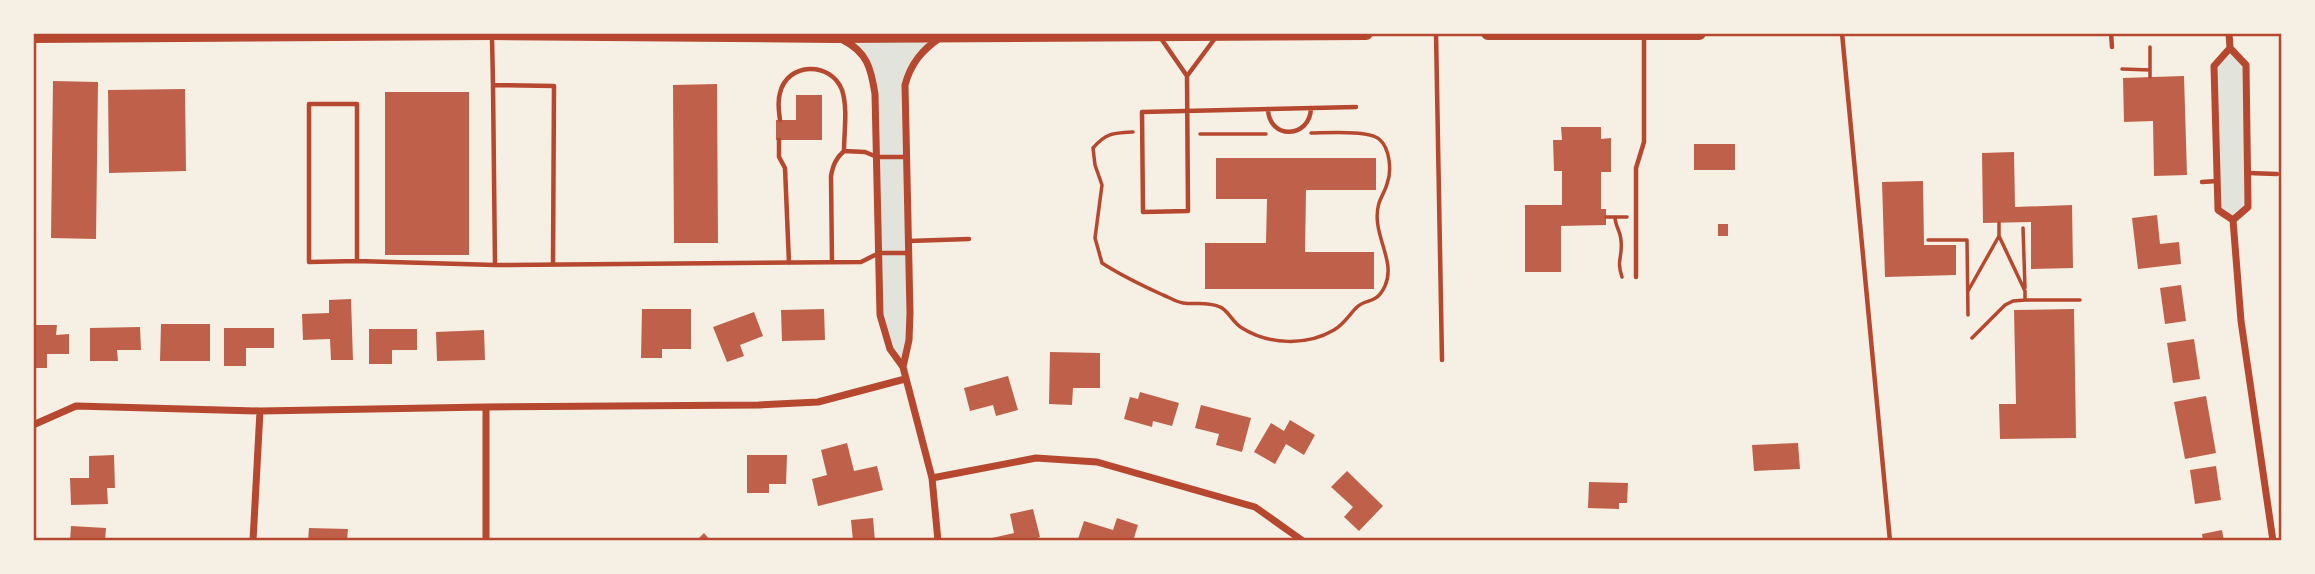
<svg xmlns="http://www.w3.org/2000/svg" width="2315" height="574" viewBox="0 0 2315 574" font-family="'Playfair Display',serif">
<rect width="100%" height="100%" fill="#f6efe4"/>
<!-- green -->
<path fill="#e2e4dc" d="M836,36h107l-16,11 -22,38 5,228 -7,54 -13,-18 -10,-34 -5,-221 -9,-36z
M2230,48l16,17 2,142 -15,13 -15,-10 -4,-144z"/>
<!-- building -->
<path fill="#bf614a" d="M2184,76l3,99 -33,1 -1,-55 -29,1 -1,-44z
M53,81l45,1 -2,157 -45,-1z
M717,84l1,159h-44l-1,-158z
M185,89l1,82 -77,2 -1,-83z
M385,92h84v163h-84z
M796,95h26v45h-46v-20h20z
M1561,127h40v12l10,-1v34h-10v37h5v16l-45,1v46h-36v-67h37v-34h-8l-1,-31h9z
M1694,144h41v26h-41z
M2014,152l1,55 57,-2 1,63 -42,1v-47l-48,1 -1,-70z
M1216,158h160v32h-70l-1,62h69v37h-169v-46h61l1,-44h-51z
M1923,181l1,64h32v30l-71,2 -3,-95z
M2157,215l3,29 19,-2 2,22 -43,5 -6,-51z
M1718,224h10v12h-10z
M2181,285l5,36 -21,3 -5,-36z
M351,299l2,61h-22l-1,-21 -27,1 -1,-26 27,-1v-13z
M642,309h49v40h-29v9h-21z
M824,309l1,31 -43,1 -1,-31z
M2074,309l2,129 -76,1 -1,-35h17l-2,-94z
M754,312l9,24 -23,9 4,11 -17,6 -14,-35z
M161,324h49v37h-50z
M33,325h24l-1,10 13,-1v20h-22v14h-14z
M140,327l1,23h-24l1,11h-28v-33z
M224,328h50v20h-28v18h-22z
M369,329h48v21h-25v14h-23z
M484,330l1,30 -48,1 -1,-29z
M2194,339l6,40 -27,4 -6,-40z
M1050,352l50,1v35h-27l-1,17 -23,-1z
M1008,376l10,34 -22,6 -3,-11 -23,6 -6,-23z
M1140,392l39,11 -7,23 -19,-5 -1,6 -28,-8 6,-22 8,2z
M2206,396l10,57 -31,6 -11,-57z
M1201,405l50,13 -9,34 -26,-7 3,-11 -24,-6z
M1290,420l25,15 -11,20 -18,-11 -11,20 -21,-12 17,-29 13,8z
M847,443l7,28 23,-5 6,24 -65,16 -6,-27 15,-4 -6,-25z
M1798,443l2,26 -46,2 -2,-26z
M114,455l1,33h-8l1,16 -37,1 -1,-27h19v-22z
M747,455h40l-1,29h-17v9h-22z
M2216,466l5,34 -26,4 -5,-34z
M1347,471l36,35 -24,25 -15,-14 9,-10 -22,-20z
M1589,482l39,1 -1,20h-8v6l-31,-1z
M1033,509l7,28 -11,4h-36l-1,-3 22,-5 -4,-19z
M873,518l2,23h-22l-2,-21z
M1117,518l21,7 -5,16h-48l-7,-2 6,-18 29,9z
M71,526l35,2 -1,13h-35z
M309,528l39,1 -1,12h-39z
M2222,530l2,11h-21l-1,-7z
M704,533l7,8h-15z"/>
<g fill="none" stroke-linecap="round" stroke-linejoin="round">
<!-- path -->
<path stroke="#b5482f" stroke-width="3.5" d="M2150,47v30
M2122,69l28,1
M1133,132c-20,1 -27,1 -40,16l2,17 7,20 -7,53 7,25c20,13 39,22 61,32 6,2 13,7 20,8 12,2 23,-2 37,4 8,3 13,16 22,21 27,17 65,18 92,2 10,-6 15,-15 23,-23 10,-9 19,-2 28,-21 12,-26 -15,-53 -6,-83 2,-6 6,-12 8,-19 5,-13 3,-36 -8,-45 -10,-9 -53,-6 -68,-6
M1200,134h66
M1606,217h21
M1615,217c0,9 6,15 6,24 2,15 -5,19 1,36
M2023,228l2,60
M1999,236v-13
M1928,240h39l1,75
M1968,291l31,-55 26,55v9l-12,1 -8,4 -33,33
M2025,300h55"/>
<!-- service -->
<path stroke="#b5482f" stroke-width="4.5" d="M1436,33l6,327
M1842,33l48,508
M2111,33l1,14
M492,37l1,48
M1160,37l27,39 29,-39
M1187,76l1,135 -45,1 -1,-100c71,-2 143,-3 214,-5
M1268,109c1,31 42,30 43,-1
M780,120c-1,-8 -3,-18 0,-27 7,-31 51,-32 62,-3 6,18 2,42 2,61
M779,140v17l6,11 4,95
M2248,173l29,1
M2202,182l15,-1
M909,241l60,-2
M357,261v-157h-48v158l48,-1 138,4
M832,262l-1,-86c2,-11 5,-18 13,-25l21,1 12,5h30
M553,264l1,-178 -61,-1 2,180 366,-3 18,-9h29
M1636,277v-109l8,-26v-107"/>
<!-- minor -->
<path stroke="#b5482f" stroke-width="7" d="M2229,33l1,15 16,17 2,142 -15,13
M843,40c24,12 28,28 32,54l5,221 10,34 13,18 6,-27 1,-27 -5,-228c6,-22 17,-35 36,-48
M2230,48l-16,18 4,144 15,10
M2233,220l8,101 32,220
M903,367l29,111 6,63
M486,407v134
M33,425l43,-19 184,5 226,-4 273,-2 59,-3 87,-23
M932,478l104,-20 61,4 158,45 48,34
M253,541l7,-130"/>
<!-- trunk -->
<path stroke="#b5482f" stroke-width="14" d="M1488,33h211
M33,36l459,-3 344,3 530,-3"/>
</g>
<!-- border -->
<rect width="2315" height="574" fill="none" stroke="#f6efe4" stroke-width="70"/>
<rect x="35" y="35" width="2245" height="504" fill="none" stroke="#b5482f" stroke-width="2.5"/>
</svg>
